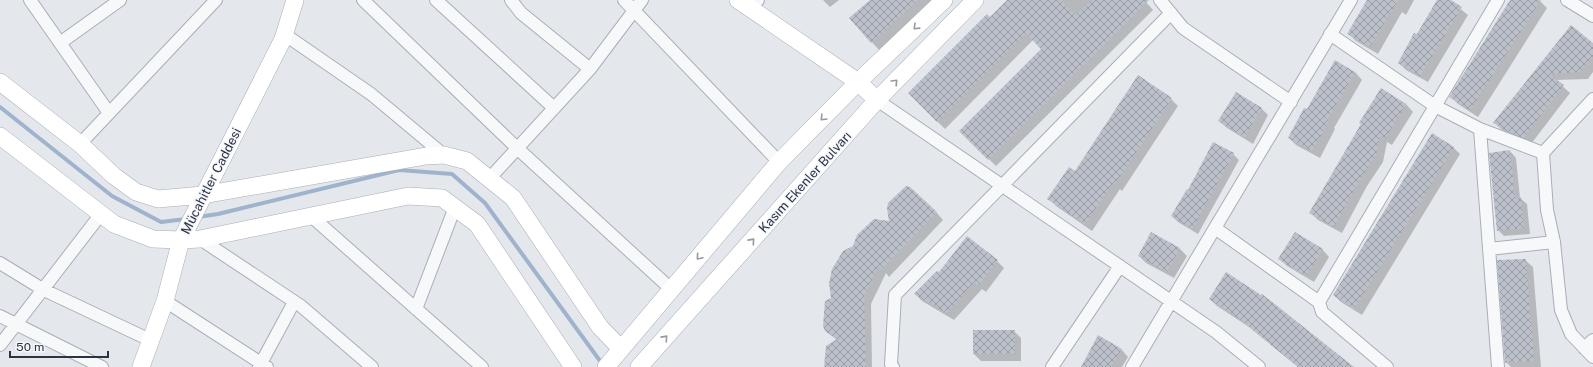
<svg xmlns="http://www.w3.org/2000/svg" width="1593" height="367" viewBox="0 0 1593 367" font-family="'Public Sans',sans-serif">
<defs>
<pattern id="building-cross-hatch" width="8" height="8" patternUnits="userSpaceOnUse"><rect width="8" height="8" fill="#bbc0ca"/><path d="M0 0l8 8M0 8l8-8" fill="none" stroke="#989da6"/></pattern>
</defs>
<rect width="100%" height="100%" fill="#e4e7ec"/>
<!-- shadow -->
<path fill="#0003" d="M823,0h16l-9,7z
M871,0h63l-55,50 -28,-31z
M1009,0h135l9,10 -157,156 -36,-35 83,-82 -10,-9 -88,89 -36,-36z
M1371,0h43l-8,15 -4,-3 -24,42 -22,-13 -7,-7z
M1438,0h11l19,15 -40,67 -22,-12 -7,-7z
M1511,0h28l8,8 -69,109 -20,-13 -7,-7z
M1571,26l22,19v27l-5,7 -32,1 14,13 -39,51 -16,-6 -14,-9 -7,-7z
M1355,72l7,8 -28,48 1,1 -15,29 -24,-13 -7,-7 18,-27z
M1381,89l25,15 7,8 -21,33 -5,-3 -4,20 -16,24 -25,47 -24,-13 -7,-7z
M1171,99l7,7 -56,85 -2,-2 -28,42 -36,-25 -7,-8 27,-25z
M1261,108l7,7 -15,29 -26,-16 -8,-7z
M1453,147l7,7 -98,161 -21,-13 -7,-7z
M1510,151l6,7 4,40 7,6 3,30 -26,2 -6,-6z
M1233,154l6,6 -41,74 -20,-12 -6,-6 17,-24z
M936,212l7,8 -54,57 -3,-4 -15,31 1,63h-47l12,-27 -11,-9 6,-33 22,-52 37,-24z
M1151,233l29,16 7,7 -13,22 -28,-15 -7,-7z
M1322,249l7,8 -15,25 -27,-16 -7,-7z
M1525,260l8,7 8,100h-30l-5,-5z
M997,261l7,7 -18,24 -4,-3 -28,31 -32,-19 -7,-7z
M1210,299l142,68h-54l-49,-40 -32,-21z
M1014,331l7,7v23h-40l-7,-7z
M1121,349l7,8 -6,10h-40z"/>
<g fill="none" stroke-linecap="round" stroke-linejoin="round">
<!-- stream -->
<path stroke="#9fb4cc" stroke-width="4" d="M0,107l112,89 49,26 25,-3
M198,217l20,-3 181,-44 53,4 33,29 118,162"/>
</g>
<!-- building -->
<path fill="url(#building-cross-hatch)" d="M870,0h48l-47,43 -22,-25z
M1007,0h54l14,15 17,-15h57l-161,160 -29,-29 82,-82 -15,-16 -89,89 -29,-29 79,-79 3,3z
M1367,0h31l-28,47 -23,-13z
M1437,0h14l11,7 -42,69 -22,-13 16,-30 3,1z
M1510,0h31l-71,110 -21,-13z
M1571,25l22,18v13l-13,16 -31,2 15,11 -41,53 -16,-7 -14,-8z
M1335,60l20,12 -28,48 2,1 -17,30 -24,-13 16,-30 3,1z
M1138,75l34,23 -57,86 -2,-1 -28,41 -38,-25 22,-32 6,4z
M1381,88l25,16 -21,35 -5,-3 -4,19 -16,24 -26,48 -25,-14 52,-89 -2,-1z
M1236,92l26,16 -16,26v4l-28,-17z
M1432,133l22,14 -100,162 -21,-14z
M1213,142l21,11 -42,76 -21,-13 16,-27 1,1z
M1510,150l5,48 6,-1 3,31 -27,3 -8,-78z
M906,186l4,1 27,25 -56,58 -3,-3 -14,29 2,71h-42l2,-21 11,-7 -12,-8 -2,-5 2,-25 6,-3 -2,-15 3,-14 11,-18 10,-5 4,-11 17,-16 15,2 -2,-12 1,-6z
M1151,232l29,16 -13,24 -29,-16z
M1295,232l28,17 -17,27 -28,-17z
M967,236l31,24 -20,26 -4,-4 -27,31 -33,-19 23,-23 2,1z
M1526,259l8,102 -29,2 -8,-103z
M1226,272l35,23 1,-1 92,73h-56l-57,-47 -32,-21z
M973,330h42v24h-42z
M1098,335l24,14 -11,18h-30z"/>
<g fill="none" stroke-linecap="round" stroke-linejoin="round">
<defs>
<path id="street" d="M30,0l79,113
M363,0l154,148 154,141
M436,0l118,108
M511,0l10,13 69,56
M624,0l155,162
M1160,0l23,28 108,74
M1567,0l26,16
M749,9l9,-9
M284,34l87,60 73,61
M1330,34l105,72 45,23 63,24
M60,43l60,-43
M1593,99l-50,54 4,57 7,32 7,68 10,24 22,23
M877,100l339,232 43,35
M1480,129l18,238
M80,144l136,-144
M489,179l101,-110 52,-69
M311,216l171,151
M1215,228l104,74
M200,239l101,67 71,61
M1489,249l65,-7
M0,263l44,27 106,50
M165,301l102,66
M416,309l39,-102
M0,316l102,51
M0,345l101,-131
M1584,348l9,-8
M259,367l35,-65
M893,367l-2,-3 4,-69 276,-282
M1052,367l68,-101
M1132,367l219,-367
M1387,367l-65,-55 -3,-10 179,-302"/>
<path id="secondary" d="M738,0l120,82 19,18
M0,82l80,62 34,32 22,16 22,7 45,-4 223,-39 18,-1 23,6 46,37 87,129 21,22
M0,136l114,88 39,15 28,1 19,-1 208,-43 34,2 35,26 96,143
M141,367l24,-66 16,-61 102,-201 12,-39
M606,367l173,-205 79,-80 86,-82
M639,367l238,-267 98,-100"/>
</defs>
<!-- street casing -->
<use href="#street" stroke="#a9aeb7" stroke-width="14"/>
<!-- secondary casing -->
<use href="#secondary" stroke="#a9aeb7" stroke-width="18"/>
<!-- street -->
<use href="#street" stroke="#f7f8fa" stroke-width="12"/>
<!-- secondary -->
<use href="#secondary" stroke="#fff" stroke-width="17"/>
</g>
<!-- one-way arrows -->
<defs><path id="oneway-chevron" d="M-2-3.5L2.5 0L-2 3.5" fill="none" stroke-width="1.6" stroke-linecap="round" stroke-linejoin="round"/></defs>
<g stroke="#959aa2">
<use href="#oneway-chevron" transform="translate(916 27) rotate(136)"/>
<use href="#oneway-chevron" transform="translate(895 82) rotate(-46)"/>
<use href="#oneway-chevron" transform="translate(823 118) rotate(134)"/>
<use href="#oneway-chevron" transform="translate(752 241) rotate(-48)"/>
<use href="#oneway-chevron" transform="translate(699 257) rotate(130)"/>
<use href="#oneway-chevron" transform="translate(665 338) rotate(-48)"/>
</g>
<g text-anchor="middle" dominant-baseline="central" stroke-width="3" stroke-linejoin="round" paint-order="stroke">
<!-- street labels -->
<g font-size="13" fill="#2b3445" stroke="#f4f6f9">
<text transform="translate(211 181) rotate(-63)">Mücahitler Caddesi</text>
<text transform="translate(805 182) rotate(-48)">Kasım Ekenler Bulvarı</text>
</g>
</g>
<!-- scale -->
<path d="M10 351v6h98v-6" fill="none" stroke="#2b3445" stroke-width="2"/>
<text x="16" y="351" font-size="12" fill="#2b3445" stroke="#f4f6f9" stroke-width="3" paint-order="stroke">50 m</text>
</svg>
